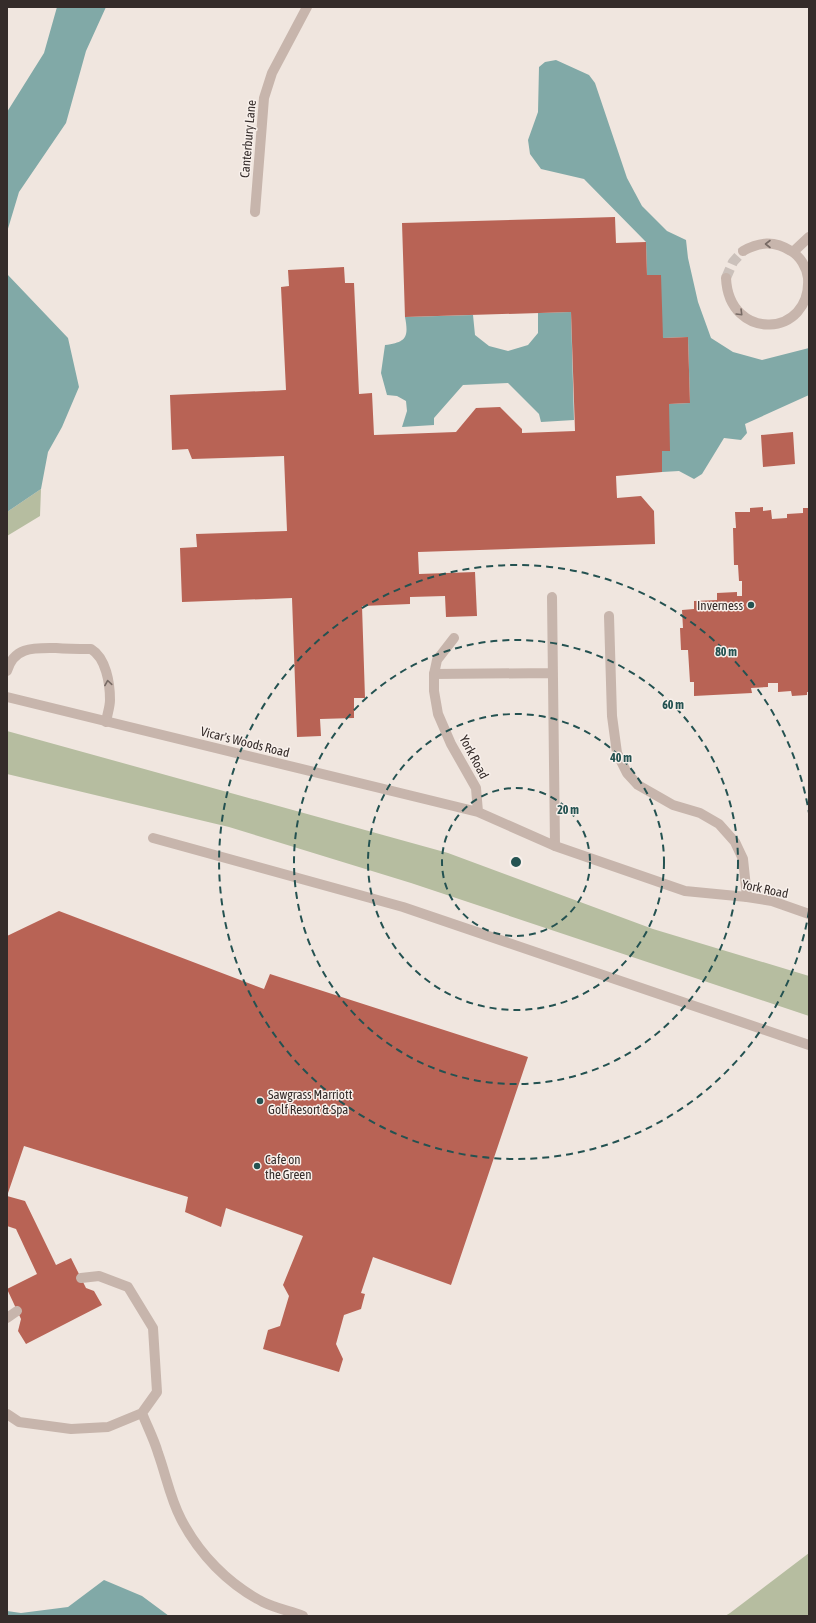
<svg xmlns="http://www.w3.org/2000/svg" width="816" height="1623" viewBox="0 0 816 1623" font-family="'Asap Condensed',sans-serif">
<rect width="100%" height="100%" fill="#f0e6df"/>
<!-- green -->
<path fill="#b6bda0" d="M41,489l-1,27 -33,20v-24z
M7,731l441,122 205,76 156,47v40l-398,-133 -182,-56 -222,-53z
M809,1553v63h-84l5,-3z"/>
<!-- water -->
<path fill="#81a9a7" d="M57,7h49l-20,44 -20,72 -47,69 -12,40v-120l37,-59z
M556,60l33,15 6,8 32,95 15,28 25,25 19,9 2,18 10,44 13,36 22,14 29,8 47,-12v47l-64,29 2,9 -6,7 -17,-2 -22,36 -8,5 -15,-8 -17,1v-21l7,-47 21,-1 -2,-66 -25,1 -16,-63 -1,-33 -62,-63 -43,-10 -11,-15 -2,-14 10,-28 1,-45 6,-5z
M7,274l61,64 11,49 -17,40 -14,25 -7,37 -34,23z
M571,312l3,108 -33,2 -2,-8 -31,-31 -45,2 -29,33v7l-32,2 5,-16 -1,-10 -9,-5 -10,-1 -6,-22 4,-28c21,-3 24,-7 20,-28l68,-2 2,20 14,11 19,5 20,-6 10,-12v-20z
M104,1580l38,16 27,20h-162v-5l14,2 47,-6z"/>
<!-- building -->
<path fill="#b86355" d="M615,217l1,26 30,-1 1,33h14l2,63 25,-1 2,66 -21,1 1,47h-8v21l-46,4 1,22 24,-2 13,15 1,33 -237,8 1,22 56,-2 2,44 -31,1 -1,-21 -35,1v7l-48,2 3,92h-11v20l-34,1 1,17 -24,1 -5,-139 -110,4 -2,-54 17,-1 -1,-13 91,-3 -3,-75 -92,3 -4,-10 -16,1 -2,-55 116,-5 -5,-103 8,-1 -1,-16 56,-3 1,16h9l5,111 13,-1 2,42 82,-3 20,-24 24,-1 22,22v4l53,-2 -4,-119 -166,5 -3,-94z
M793,432l2,32 -32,3 -2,-32z
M763,507v4l8,-1 1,9 15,-1v-4l16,-1v-5h6v184h-2v3l-15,1 -1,-5 -13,1v-9h-10v4l-17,1 1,5 -58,3v-14h-4l-2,-32h-7l-1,-22h3l-1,-18 12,-1v-8l23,-1v-7l20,-1v4h5v-15h-3l-1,-16h-4l-1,-37h3l-1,-16h15v-4z
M59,911l205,78 6,-15 258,83 -77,228 -78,-28 -12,36 4,1 -4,15 -17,6 -8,29 7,15 -4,13 -76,-23 5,-19 12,-4 9,-30 -6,-11 20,-49 -77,-28 -5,19 -36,-15 3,-15 -164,-51 -17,50v-260z
M7,1196l18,5 31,64 15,-7 15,30 8,3 8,14 -76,39 -8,-13 3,-12 -14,-30 30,-15 -21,-45 -9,-3z"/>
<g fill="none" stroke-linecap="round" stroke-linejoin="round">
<!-- minor-tunnel -->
<path stroke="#cbc1bb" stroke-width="10" stroke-dasharray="10 5" stroke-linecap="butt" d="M726,278l7,-16 10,-11"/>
<!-- service -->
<path stroke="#c7b5ac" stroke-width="10" d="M552,597l3,249
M609,616l3,100 5,37 10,20 11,12 35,20 27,8 19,11 16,18 8,17 4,38
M7,671c7,-25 28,-23 49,-23 12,1 23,1 35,1 15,9 19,34 19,51 0,7 -3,15 -4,22
M434,674l119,-1
M153,838l250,69 406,138
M7,1318l10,-7
M142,1413c5,13 12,26 16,40 8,22 12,45 23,66 18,35 47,65 82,83 12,6 27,9 40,14
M7,1414l12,8 52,7 37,-2 34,-14 15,-21 -4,-64 -25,-41 -29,-11 -18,2"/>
<!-- minor -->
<path stroke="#c7b5ac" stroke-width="10" d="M255,212l9,-114 8,-25 35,-66
M793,252l16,-15
M726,278c3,65 86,59 82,0 -1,-10 -8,-22 -17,-27 -17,-11 -32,-9 -48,0
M454,638l-17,22 -3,14v17l4,23 13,30 25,44 2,24 77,34 130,45 62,6 25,4 37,13
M7,697l471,115"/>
</g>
<!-- one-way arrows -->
<defs><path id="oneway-chevron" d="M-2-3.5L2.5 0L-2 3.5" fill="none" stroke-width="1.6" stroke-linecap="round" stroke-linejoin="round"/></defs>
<g stroke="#776a64">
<use href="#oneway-chevron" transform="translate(768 244) rotate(-180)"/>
<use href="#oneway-chevron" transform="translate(740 313) rotate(45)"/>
<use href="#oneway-chevron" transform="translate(108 683) rotate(-99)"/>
</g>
<!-- distance rings -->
<g fill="none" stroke="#245251" stroke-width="2" stroke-dasharray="7 5">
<circle cx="516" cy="862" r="74"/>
<circle cx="516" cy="862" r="148"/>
<circle cx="516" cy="862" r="222"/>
<path d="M809 911A297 297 0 1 1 809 813"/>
</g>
<!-- markers -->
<g fill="#245251" stroke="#f8f0eb" stroke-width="1.5">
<circle cx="751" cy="605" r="4"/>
<circle cx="260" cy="1101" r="4"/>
<circle cx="257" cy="1166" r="4"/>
</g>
<g text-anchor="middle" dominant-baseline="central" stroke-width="3" stroke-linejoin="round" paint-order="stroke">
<!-- street labels -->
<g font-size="13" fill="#352c2a" stroke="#f8f0eb">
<text transform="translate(248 139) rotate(-85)">Canterbury Lane</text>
<text transform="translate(245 742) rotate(14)">Vicar's Woods Road</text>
<text transform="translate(474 757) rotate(62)">York Road</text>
<text transform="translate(765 889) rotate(12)">York Road</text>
</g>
<!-- poi labels -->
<g font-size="13" fill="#352c2a" stroke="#f8f0eb" text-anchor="start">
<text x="743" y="605" text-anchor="end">Inverness</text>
<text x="268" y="1094">Sawgrass Marriott<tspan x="268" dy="15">Golf Resort &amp; Spa</tspan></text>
<text x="265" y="1159">Cafe on<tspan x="265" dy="15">the Green</tspan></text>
</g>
</g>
<circle cx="516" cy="862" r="6" fill="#245251" stroke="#f8f0eb" stroke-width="2"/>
<g font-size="12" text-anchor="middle" font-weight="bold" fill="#245251" stroke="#f8f0eb" stroke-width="3" stroke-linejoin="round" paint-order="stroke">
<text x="726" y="656">80 m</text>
<text x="673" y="709">60 m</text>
<text x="621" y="762">40 m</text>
<text x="568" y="814">20 m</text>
</g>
<!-- border -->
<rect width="816" height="1623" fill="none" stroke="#352c2a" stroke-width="16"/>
</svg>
